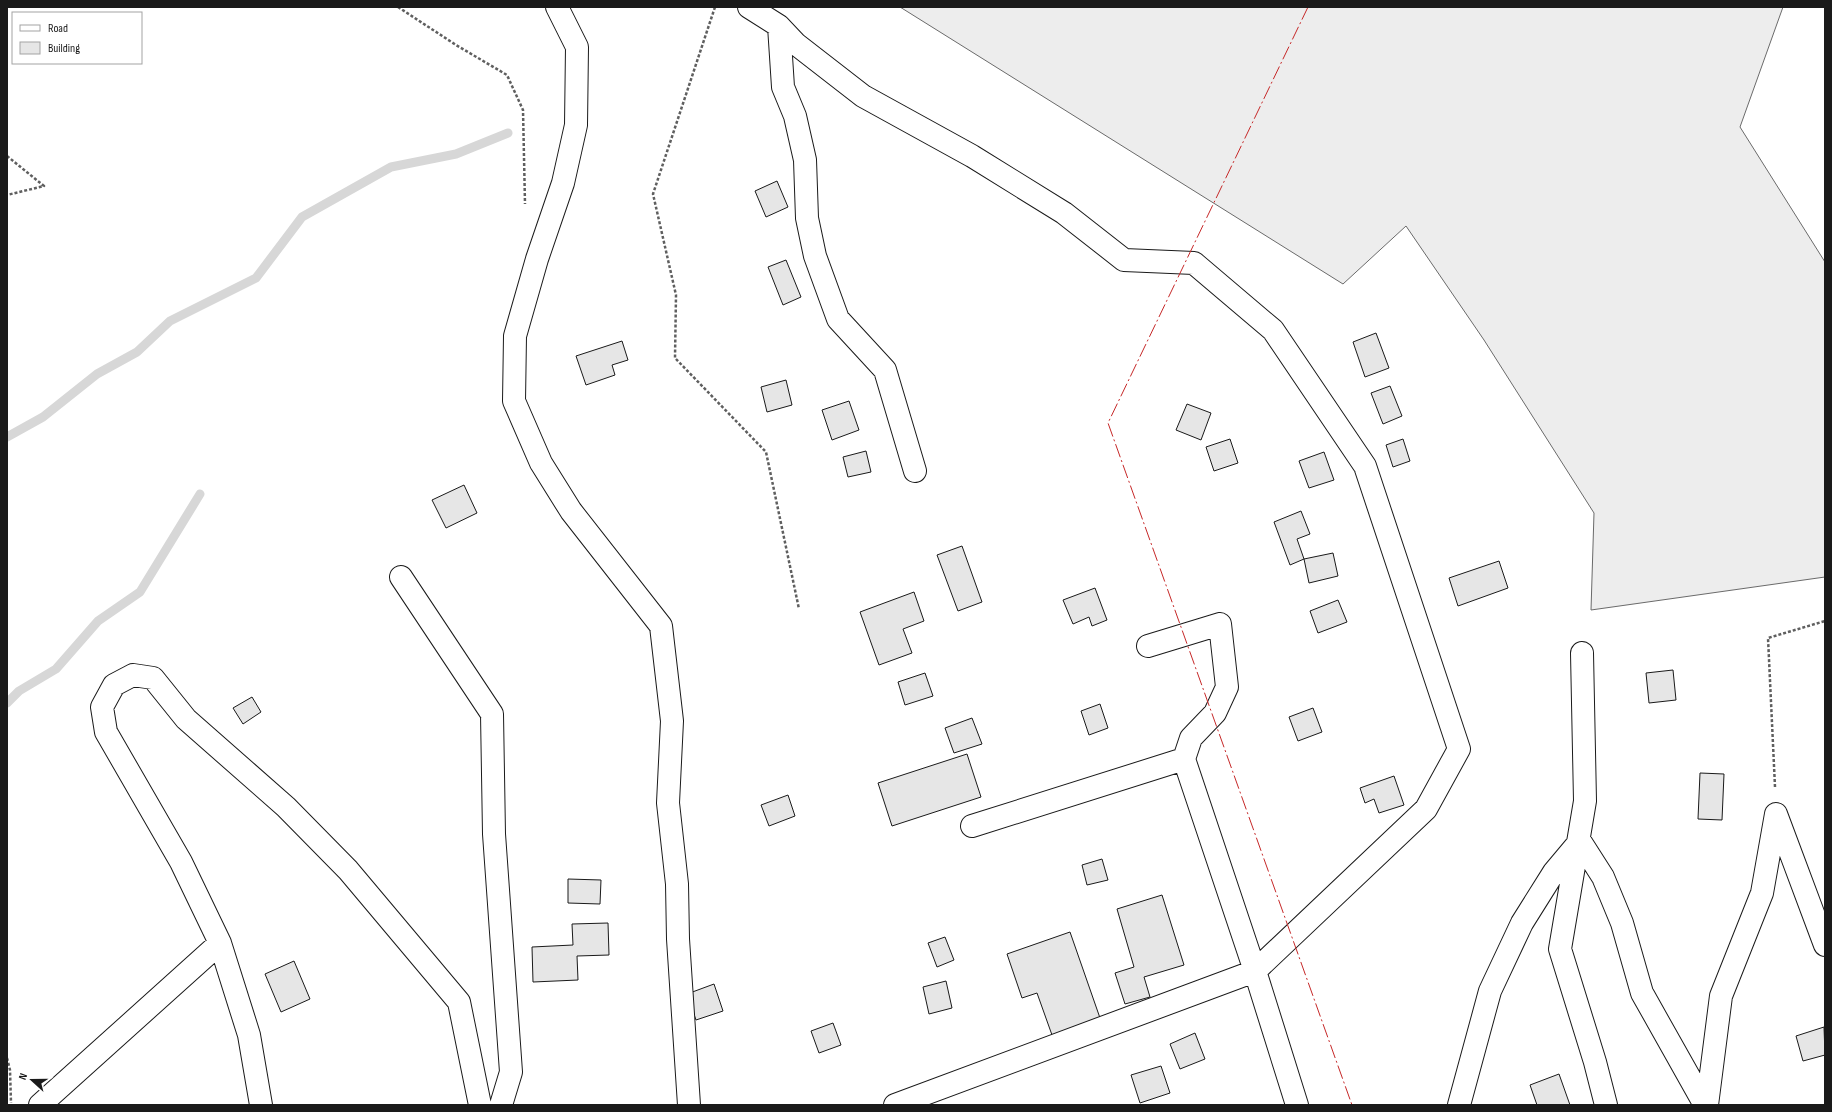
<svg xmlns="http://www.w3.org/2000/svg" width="1832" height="1112" viewBox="0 0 1832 1112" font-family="'Sofia Sans Condensed',sans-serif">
<rect width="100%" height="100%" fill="#fff"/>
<!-- built -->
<path fill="#ededed" stroke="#6a6a6a" d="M900,7h883l-43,120 85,135v315l-234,33 3,-97 -110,-173 -78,-114 -63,58z"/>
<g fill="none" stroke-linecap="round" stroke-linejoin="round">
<!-- stream -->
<path stroke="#d7d7d7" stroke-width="9" d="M7,437l36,-20 54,-43 40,-22 33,-31 86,-43 46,-61 89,-50 65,-13 52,-21
M7,703l12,-12 37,-22 42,-48 42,-29 60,-98"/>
</g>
<!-- building -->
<path fill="#e6e6e6" stroke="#1a1a1a" d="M777,181l11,26 -22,10 -11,-26z
M786,260l15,37 -18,8 -15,-38z
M1376,333l13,35 -24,9 -12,-35z
M622,341l6,19 -16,5 3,10 -29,10 -10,-29z
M786,380l6,25 -25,7 -6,-25z
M1390,386l12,30 -19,8 -12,-31z
M849,401l10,29 -27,10 -10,-30z
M1187,404l24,9 -10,27 -25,-10z
M1230,439l8,24 -24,8 -8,-24z
M1403,439l7,22 -17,6 -7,-22z
M866,451l5,21 -23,5 -5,-20z
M1324,452l10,28 -25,8 -10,-27z
M464,485l13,28 -31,15 -14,-28z
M1301,511l9,23 -13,5 7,20 -14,6 -16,-43z
M962,546l20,56 -24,9 -21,-56z
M1333,553l5,23 -29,7 -5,-24z
M1499,561l9,27 -50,18 -9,-28z
M1095,588l12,32 -15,6 -3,-9 -16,7 -10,-24z
M914,592l10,29 -21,8 9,24 -33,12 -19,-53z
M1338,600l9,22 -29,11 -8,-22z
M1673,670l3,30 -27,3 -3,-30z
M925,673l8,23 -28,9 -7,-23z
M252,697l9,15 -18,12 -10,-16z
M1100,704l8,24 -19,7 -8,-24z
M1313,708l9,24 -24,9 -9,-24z
M972,718l10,26 -28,9 -9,-25z
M967,754l14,43 -89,29 -14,-43z
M1700,773l24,1 -2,46 -24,-1z
M1394,776l10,29 -25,8 -5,-14 -9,4 -5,-15z
M788,795l7,21 -26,10 -8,-21z
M1102,859l6,21 -21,5 -5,-20z
M568,879l33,1 -1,24 -32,-1z
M1162,895l22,70 -40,12 6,20 -25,7 -10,-31 19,-6 -17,-58z
M608,923l1,32 -32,1 1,24 -45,2 -1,-35 41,-2 -1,-21z
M1070,932l30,86 -48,17 -15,-42 -15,5 -15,-44z
M945,937l9,23 -17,7 -9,-24z
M294,961l16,38 -29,13 -16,-38z
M946,981l6,27 -23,6 -6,-27z
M714,984l9,27 -27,9 -9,-26z
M833,1023l8,22 -22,8 -8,-22z
M1824,1027l1,28 -22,6 -7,-25z
M1195,1033l10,26 -25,10 -10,-25z
M1161,1066l9,27 -30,10 -9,-28z
M1559,1074l11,31h-33l-7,-20z"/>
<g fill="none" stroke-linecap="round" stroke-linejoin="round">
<defs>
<path id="minor" d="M557,7l20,40 -1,78 -13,58 -26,76 -22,77 -1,65 27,62 30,48 90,115 11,95 -4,82 9,81 1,55 11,166
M749,7l30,19 17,18 67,52 109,60 92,57 60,47 70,3 79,67 92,136 94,283 -33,60 -171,162 -360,134
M779,26l4,61 12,29 10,44 2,58 8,38 23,63 47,51 30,101
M401,577l91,137 2,120 17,238 -10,33
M1582,653l3,148 -25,148 35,113 11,43
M1184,759l71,212 42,134
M972,826l212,-67 7,-21 24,-25 12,-26 -7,-63 -72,22
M40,1105l180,-162
M261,1105l-12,-70 -29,-92 -39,-81 -75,-130 -4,-25 12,-22 19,-10 20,3 33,41 100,88 62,63 111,132 21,103
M1459,1105l31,-114 32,-68 32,-51 26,-31 23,36 19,46 20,70 63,112
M1707,1105l14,-109 41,-103 14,-79 49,131"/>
</defs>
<!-- minor casing -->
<use href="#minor" stroke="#1a1a1a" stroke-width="24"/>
<!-- path -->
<path stroke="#5f5f5f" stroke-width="2.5" stroke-dasharray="3 2" stroke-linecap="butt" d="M398,7l58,38 51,30 16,35 2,94
M715,7l-62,187 23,101 -1,63 91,94 33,157
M7,156l37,30 -37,9
M1775,787l-7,-149 57,-17
M7,1058l3,12 1,33"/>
<!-- minor -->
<use href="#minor" stroke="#fff" stroke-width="22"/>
<!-- power -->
<path stroke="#c62828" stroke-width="1" stroke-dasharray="14 3 2 3" stroke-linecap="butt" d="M1308,7l-200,416 244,682"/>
</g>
<!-- border -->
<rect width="1832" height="1112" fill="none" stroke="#1a1a1a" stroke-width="16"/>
<!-- legend -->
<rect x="12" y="12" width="130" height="52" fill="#ffffff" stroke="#a3a3a3"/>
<rect x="20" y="25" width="20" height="6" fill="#ffffff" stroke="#a3a3a3"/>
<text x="48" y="32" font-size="12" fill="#1a1a1a">Road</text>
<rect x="20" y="42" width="20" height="12" fill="#e6e6e6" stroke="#a3a3a3"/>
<text x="48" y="52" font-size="12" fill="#1a1a1a">Building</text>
<!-- north arrow -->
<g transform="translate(32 1080) rotate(291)" stroke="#ffffff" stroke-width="3" paint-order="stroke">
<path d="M0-3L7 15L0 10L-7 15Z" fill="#1a1a1a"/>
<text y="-6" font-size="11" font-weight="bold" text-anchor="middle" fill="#1a1a1a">N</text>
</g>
</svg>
